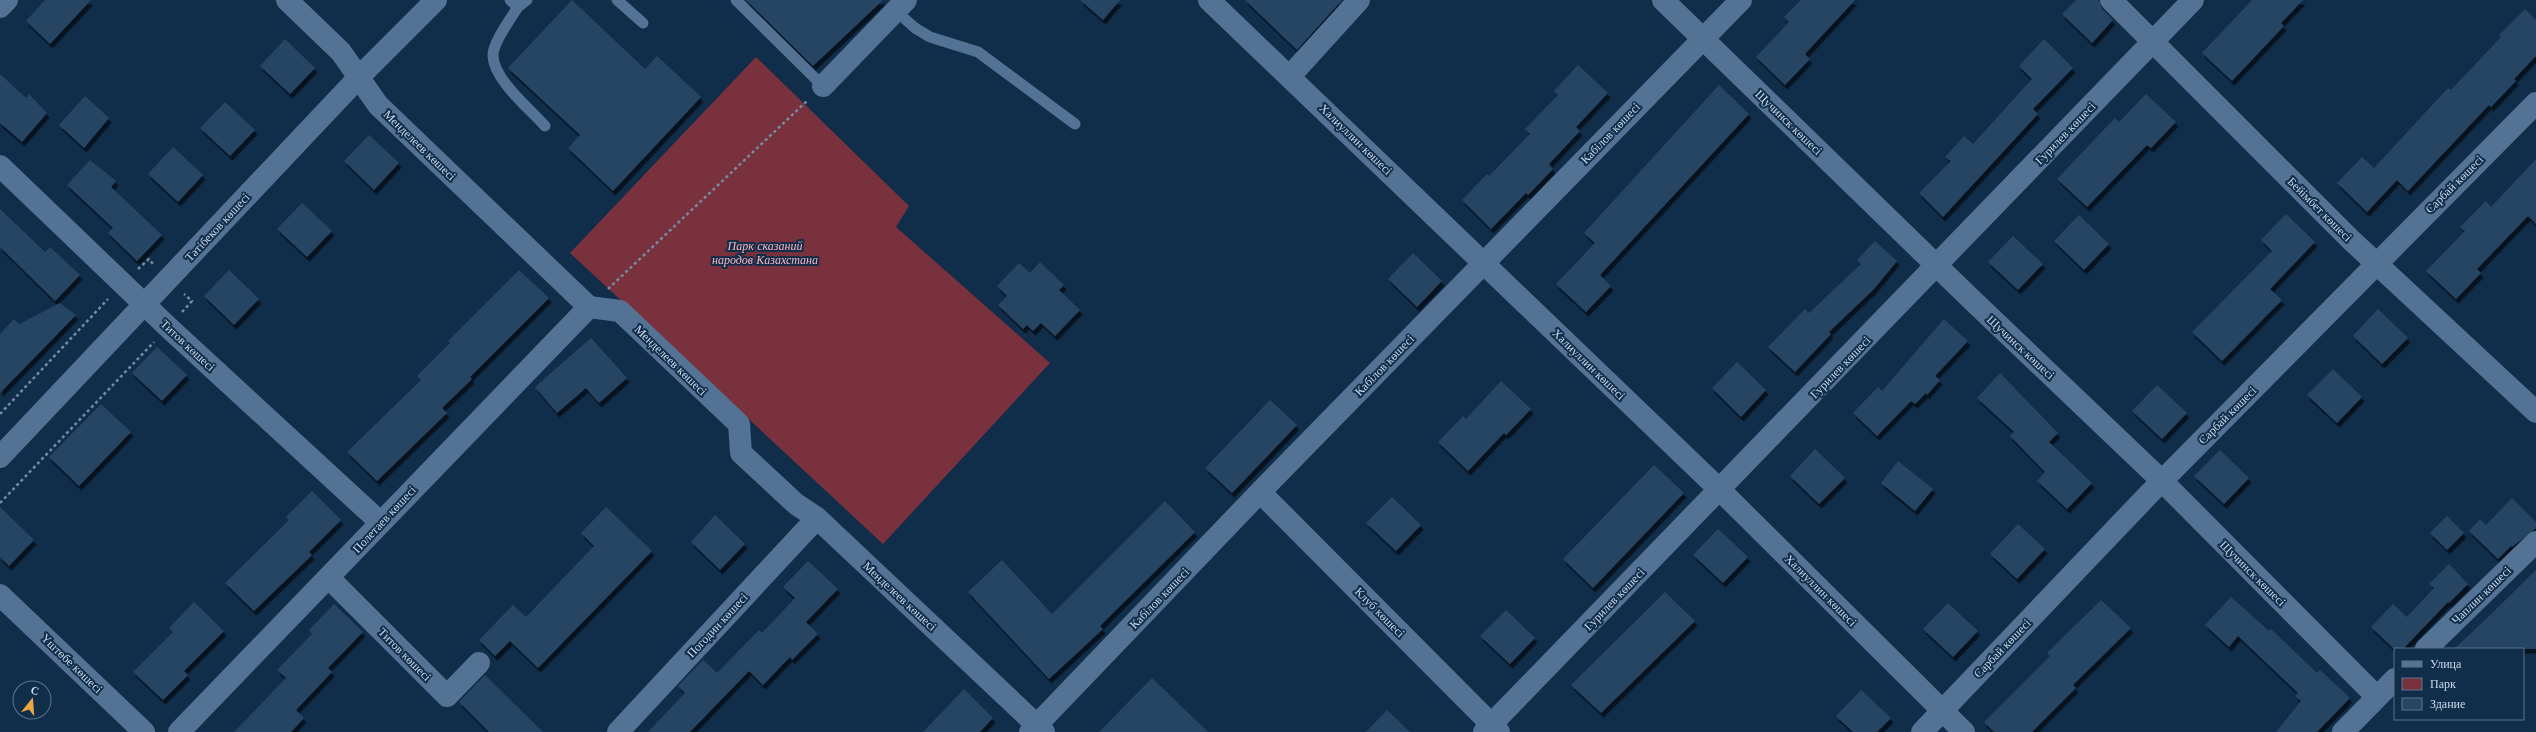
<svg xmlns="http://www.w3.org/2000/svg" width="2536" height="732" viewBox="0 0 2536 732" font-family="'Libre Baskerville',serif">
<defs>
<filter id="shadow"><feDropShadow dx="2.5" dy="4.5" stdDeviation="0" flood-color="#0009"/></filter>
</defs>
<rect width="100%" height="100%" fill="#102d4a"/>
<!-- green -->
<path fill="#7a313e" d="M756,57l153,149 -13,21 154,136 -167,181 -313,-291z"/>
<!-- building -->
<path fill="#284564" filter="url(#shadow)" d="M45,0h46l-41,44 -24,-23z
M572,0l73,69 12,-13 44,41 -88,94 -45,-43 12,-13 -72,-67z
M746,0h137l-70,66z
M1080,0h40l-17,20z
M1245,0h97l-45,50z
M1801,0h54l-50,54 5,5 -25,26 -29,-28 33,-35 -5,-5z
M2076,0h23l3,9 11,11 -21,23 -30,-29z
M2252,0h51l-22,23 3,3 -52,55 -30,-28z
M2525,9l11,11v36l-22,23 2,2 -25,26 -2,-2 -81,86 -11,-11 -30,32 -30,-29 25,-26 12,11 74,-80 3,2 50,-53 -2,-2z
M285,39l30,29 -25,26 -30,-28z
M2044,39l29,29 -40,41 5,5 -95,103 -24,-24 32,-32 -6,-4 19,-21 9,8 59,-65 -13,-13z
M1578,65l30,28 -32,34 4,4 -31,33 4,5 -25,26 -2,-2 -35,36 -29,-29 25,-26 2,2 41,-42 -5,-5 33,-34 -4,-4z
M0,74l26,24 3,-4 18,19 -25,29 -22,-19z
M1719,85l30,29 -149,161 11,11 -25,26 -30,-28 39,-41 -11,-10z
M2146,94l30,28 -25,26 -4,-3 -60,62 -30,-28 58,-61 4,4z
M85,96l24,22 -25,30 -25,-23z
M225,102l30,28 -25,26 -30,-28z
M369,135l30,28 -25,27 -30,-29z
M173,147l30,28 -25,27 -30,-28z
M2536,159v65l-8,-8 -51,53 4,4 -25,26 -30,-28 39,-40 -5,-4 26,-26 5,6z
M90,160l26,21 -5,6 51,48 -25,26 -29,-28 5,-5 -46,-43z
M302,203l30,28 -25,26 -30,-28z
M0,209l45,43 5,-5 30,28 -25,26 -55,-54z
M2286,214l29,28 -45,47 12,11 -60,61 -30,-29 80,-81 -11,-11z
M2079,215l30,29 -25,26 -30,-29z
M2013,236l30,28 -25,26 -30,-28z
M1875,241l22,20 -23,28 -45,43 2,2 -36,38 -27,-25 37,-38 4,4 52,-49 -4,-4z
M1413,253l29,28 -25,26 -29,-28z
M1040,262l24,23 -5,5 21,20 -25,26 -14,-13 -8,8 -6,-6 -4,4 -25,-24 9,-9 -10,-10 22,-23 11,10z
M229,270l30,29 -25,26 -30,-29z
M519,270l30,28 -79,79 2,2 -30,29 5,5 -70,68 -30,-29 74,-72 -4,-4 33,-33 -2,-2z
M60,303l16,12 -76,78v-59l14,-15 5,5z
M2378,309l30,29 -26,26 -29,-28z
M1944,319l24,22 -33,35 5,4 -13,15 -1,-2 -11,11 -4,-3 -34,35 -24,-23 25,-26 4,4z
M591,338l36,40 -28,25 -13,-15 -29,25 -22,-26z
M157,347l30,28 -25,26 -30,-28z
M1737,362l29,28 -25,27 -29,-29z
M2333,369l29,28 -25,26 -30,-28z
M2000,373l58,60 -9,9 43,41 -25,26 -30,-28 8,-9 -35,-36 4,-4 -37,-34z
M1501,381l30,28 -25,26 -2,-2 -36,38 -30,-29 25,-26 3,3z
M2157,385l30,28 -25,26 -30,-28z
M1270,400l27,25 -65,68 -27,-25z
M101,404l30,28 -52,54 -30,-29z
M1815,449l30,29 -26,26 -29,-28z
M2220,450l29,28 -25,26 -30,-28z
M1898,461l35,28 -18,22 -34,-28z
M1654,465l30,28 -91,95 -30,-29z
M312,491l29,29 -32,32 3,3 -58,56 -29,-28 64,-63 -3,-3z
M1392,497l29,28 -25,26 -30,-28z
M2512,498l24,24v6l-24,19 -1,-1 -13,13 -29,-28 11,-12 6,6z
M1165,501l30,31 -95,94 3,3 -54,50 -81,-87 34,-32 50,54z
M0,507l34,33 -25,26 -9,-9z
M606,507l46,44 -114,117 -28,-27 -15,15 -16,-16 34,-35 13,12 68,-71 -13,-13z
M715,515l30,29 -25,26 -29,-28z
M2447,516l17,17 -17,17 -17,-17z
M2018,524l27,25 -28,30 -27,-25z
M1718,529l30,28 -25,26 -30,-28z
M808,561l30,28 -32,33 12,12 -26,26 -2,-3 -27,28 -14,-14 -59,61h-42l37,-39 -7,-7 25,-26 14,13 42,-43 3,3 33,-35 -12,-11z
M2449,564l19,20 -19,19 -1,-1 -45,47 -8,1 -24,-23 22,-23 14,13 27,-29 -5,-4z
M2536,570v79h-82l31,-29z
M1665,592l30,29 -94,92 -30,-28z
M2231,597l38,34 2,-2 46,44 3,-3 30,28 -33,34h-41l25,-31 -6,-5 3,-3 -60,-57 -9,11 -24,-22z
M2101,600l30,28 -58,57 3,3 -44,44h-38l-10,-10 66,-66 -3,-3z
M194,602l30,29 -40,40 4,4 -25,25 -30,-28 40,-40 -4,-4z
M1948,603l30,28 -25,26 -30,-28z
M334,604l29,28 -35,36 4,4 -36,38 8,8 -13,14h-57l52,-54 -9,-8 35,-36 -3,-4z
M1506,610l29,28 -25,26 -30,-28z
M485,675l58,57h-54l-30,-30z
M1152,678l56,54h-109z
M964,689l29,29 -13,14h-57z
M1861,690l30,28 -14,14h-24l-17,-16z
M1387,710l23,22h-44z"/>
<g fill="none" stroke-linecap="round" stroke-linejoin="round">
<!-- path -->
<path stroke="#768ca4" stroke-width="2.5" stroke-dasharray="3 3" stroke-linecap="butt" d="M138,269l11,-10 4,5
M608,289l200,-189
M182,312l10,-11 -8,-7
M0,414l108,-115
M0,503l154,-161"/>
<!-- service -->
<path stroke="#537294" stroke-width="11" d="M510,0l8,7 9,-7
M617,0l26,23
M736,0l87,86
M518,7c-7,11 -26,37 -25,49 1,24 36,52 52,70
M896,11l19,17 15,9 48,15 97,72"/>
<!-- minor -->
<path stroke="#537294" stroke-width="22" d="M287,0l54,52 37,53 211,202 31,4 119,113 2,29 55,51 21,14 227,214
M1663,0l307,298 192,183 215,216
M2111,0l239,239 186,173
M0,7l7,-7
M1290,76l69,-76
M823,86l83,-86
M0,166l168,161 212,195
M1260,492l239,240
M329,578l118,118 32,-33
M0,595l144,137
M2426,649l110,-107
M179,732l410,-425
M618,732l199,-214
M1030,732l230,-240 481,-492
M1484,732l709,-732
M1922,732l227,-238 387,-391
M2343,732l52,-53"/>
<!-- secondary -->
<path stroke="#537294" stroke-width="22" d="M1209,0l511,490 244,242
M0,457l360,-381 76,-76"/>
</g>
<g text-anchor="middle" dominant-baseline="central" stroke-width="4" stroke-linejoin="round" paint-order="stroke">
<!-- street labels -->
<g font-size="12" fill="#cbdbee" stroke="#102d4a">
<text transform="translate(1789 122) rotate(44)">Щучинск көшесі</text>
<text transform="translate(1610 133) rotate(-46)">Кабілов көшесі</text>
<text transform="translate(2065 133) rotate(-46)">Гурилев көшесі</text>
<text transform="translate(1356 139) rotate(44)">Халиуллин көшесі</text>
<text transform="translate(420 145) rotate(44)">Менделеев көшесі</text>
<text transform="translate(2454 184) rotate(-45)">Сарбай көшесі</text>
<text transform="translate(2320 209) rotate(45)">Бейімбет көшесі</text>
<text transform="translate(217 227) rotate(-47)">Тәтібеков көшесі</text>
<text transform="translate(188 345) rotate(43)">Титов көшесі</text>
<text transform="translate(2021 347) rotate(43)">Щучинск көшесі</text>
<text transform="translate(671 360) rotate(44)">Менделеев көшесі</text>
<text transform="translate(1589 364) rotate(44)">Халиуллин көшесі</text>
<text transform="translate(1384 365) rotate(-46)">Кабілов көшесі</text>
<text transform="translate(1840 367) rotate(-46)">Гурилев көшесі</text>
<text transform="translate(2227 415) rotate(-45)">Сарбай көшесі</text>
<text transform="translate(384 519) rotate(-47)">Полетаев көшесі</text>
<text transform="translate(2253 573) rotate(45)">Щучинск көшесі</text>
<text transform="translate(1821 590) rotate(45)">Халиуллин көшесі</text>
<text transform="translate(2481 595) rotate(-44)">Чаплин көшесі</text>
<text transform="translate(900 596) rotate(43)">Менделеев көшесі</text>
<text transform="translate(1159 598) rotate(-46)">Кабілов көшесі</text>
<text transform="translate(1614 599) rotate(-46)">Гурилев көшесі</text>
<text transform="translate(1380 612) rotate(45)">Клуб көшесі</text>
<text transform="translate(717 625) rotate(-47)">Погодин көшесі</text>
<text transform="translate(2002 648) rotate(-46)">Сарбай көшесі</text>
<text transform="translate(405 654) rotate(45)">Титов көшесі</text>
<text transform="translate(72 663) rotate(44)">Үштөбе көшесі</text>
</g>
<!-- park labels -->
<g font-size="12" font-style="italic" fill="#ffb4bd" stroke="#102d4a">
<text x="765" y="245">Парк сказаний<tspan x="765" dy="14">народов Казахстана</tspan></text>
</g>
</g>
<!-- legend -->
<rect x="2394" y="648" width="130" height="72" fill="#102d4a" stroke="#5b738c"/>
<rect x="2402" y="661" width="20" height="6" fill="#537294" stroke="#5b738c"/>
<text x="2430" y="668" font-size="12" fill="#cbdbee">Улица</text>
<rect x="2402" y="678" width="20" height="12" fill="#7a313e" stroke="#5b738c"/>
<text x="2430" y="688" font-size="12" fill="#cbdbee">Парк</text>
<rect x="2402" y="698" width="20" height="12" fill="#284564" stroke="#5b738c"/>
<text x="2430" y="708" font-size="12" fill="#cbdbee">Здание</text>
<!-- north arrow -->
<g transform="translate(32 700) rotate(17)"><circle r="19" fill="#102d4a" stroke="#5b738c"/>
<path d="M0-3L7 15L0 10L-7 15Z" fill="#f0a63e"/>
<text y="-6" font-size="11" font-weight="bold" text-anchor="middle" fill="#cbdbee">С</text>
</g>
</svg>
